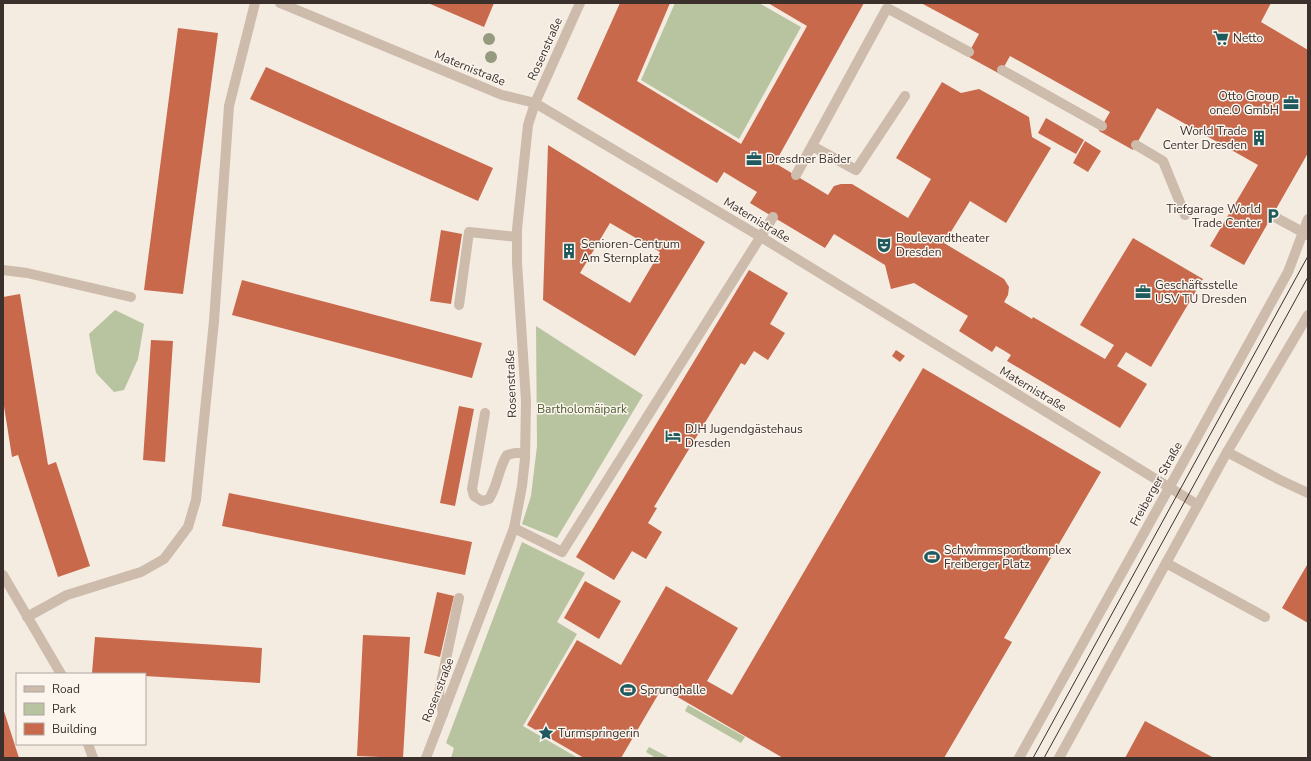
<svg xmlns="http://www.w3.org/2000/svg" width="1311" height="761" viewBox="0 0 1311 761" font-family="'Nunito Sans',sans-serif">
<rect width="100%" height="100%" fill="#f4ebe1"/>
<!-- green -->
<path fill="#b8c4a0" d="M675,3h84l42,24 -62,112 -98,-59z
M115,310l29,14 -6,35 -14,31 -10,2 -18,-19 -7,-39z
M536,326l107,69 -86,143 -35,-14 9,-28 6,-50z
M522,542l63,31 -28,49 20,12 -54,92 55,32h-127l3,-10 -8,-5z
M688,705l57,32 -4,6 -56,-32z
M649,747l21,11h-14l-10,-6z"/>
<!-- building -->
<path fill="#c8694b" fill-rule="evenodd" d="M428,3h66l-10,24z
M620,3h50l-33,78 104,63 66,-118 -39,-23h96l-89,160 53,32 6,-9 7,-2h11l56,34 23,-39 -35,-21 46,-76 19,11 18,-4 50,28 3,20 19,11 -45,75 -36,-22 -26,42 60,36 5,8 -1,8 -4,7 28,17 1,-2 72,42 9,-14 -34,-20 53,-87 70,41 -52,88 -25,-15 -9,14 30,18 -27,44 -113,-67 4,-6 -8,-5 -7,-4 -4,6 -33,-21 9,-15 -54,-33 -23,6 -6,-24 -51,-31 -9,14 -75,-45 7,-11 -33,-20 -7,11 -140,-84z
M921,3h350l-10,19 47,28v103l-64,112 -34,-19 48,-81 -101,-57 -24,42 -34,-19 11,-19 -100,-56 -10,18 -33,-18 12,-22z
M178,28l40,5 -35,261 -39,-4z
M266,67l227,101 -15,33 -228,-102z
M1046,118l38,22 -8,14 -38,-21z
M1085,141l16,10 -13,21 -15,-9z
M548,145l157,97 -70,114 -92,-56zM610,223l50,29 -30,51 -50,-30z
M441,230l21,4 -11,70 -21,-3z
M749,270l39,23 -18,31 15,9 -17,27 -14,-9 -9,14 -4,-2 -87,144 3,1 -9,15 14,9 -16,27 -14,-8 -18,29 -38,-23z
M242,280l240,63 -10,35 -240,-63z
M20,294l28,171 8,-3 34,104 -32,11 -40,-122 -6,2 -9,-57v-103z
M151,340l22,1 -8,121 -22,-2z
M896,350l9,6 -5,6 -8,-6z
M923,368l178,104 -97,166 8,4 -68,116h-161l-121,-70 -41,70h-37l-57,-33 50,-85 44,25 45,-79 72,42 -31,53 25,14z
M459,406l15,3 -19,97 -15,-3z
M229,493l243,49 -7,33 -243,-49z
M1307,565l1,1v57l-26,-15z
M585,581l36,20 -22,38 -35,-21z
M437,592l17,4 -14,61 -16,-4z
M363,635l47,2 -7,121 -46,-2z
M95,637l167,11 -2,35 -115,-7v-2l-53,-1z
M3,708l16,50h-16z
M1145,721l69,37h-89z"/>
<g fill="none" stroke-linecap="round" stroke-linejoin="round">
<!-- service -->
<path stroke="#cdbbac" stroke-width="10" d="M1002,70l100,56
M1136,145l27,16 22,54
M812,146l44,24 49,-74
M796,175l91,-167 82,44
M1273,216l35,19
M3,270l24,3 104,24
M459,305l10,-73 48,5
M485,413l-13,76 2,7 8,5 7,-2c9,-14 9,-30 18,-44l8,-2h10
M1227,452l53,28 28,13
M514,528l48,24 211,-335
M1166,563l99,54
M27,617l40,-22 74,-23 23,-13 24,-32 8,-27 18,-179 15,-215 26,-103
M443,714l-4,-22 20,-94"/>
<!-- minor -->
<path stroke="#cdbbac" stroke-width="10" d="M280,3l222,92 33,8 226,134 437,268
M3,575l58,99
M88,744l5,14
M426,758l88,-230 8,-42 3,-27 1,-58 -9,-138v-34l11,-104 7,-22 45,-100"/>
<!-- tertiary -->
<path stroke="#cdbbac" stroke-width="10" d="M1019,758l150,-270 119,-216 20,-53
M1059,758l168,-306 81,-137"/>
<!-- tram -->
<path stroke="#3b302b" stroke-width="1" d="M1033,758l275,-502
M1044,758l264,-481"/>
</g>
<!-- trees -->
<g fill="#969b7f">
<circle cx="489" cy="39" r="6"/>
<circle cx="491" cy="57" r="6"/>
</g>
<!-- icons -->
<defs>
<symbol id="supermarket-bare" viewBox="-9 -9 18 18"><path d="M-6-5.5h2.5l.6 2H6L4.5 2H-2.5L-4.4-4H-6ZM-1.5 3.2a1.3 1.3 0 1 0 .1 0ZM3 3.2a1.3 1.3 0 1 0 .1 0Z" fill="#1f5a5e" stroke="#fbf5ee" stroke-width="2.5" paint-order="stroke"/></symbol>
<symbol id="office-bare" viewBox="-9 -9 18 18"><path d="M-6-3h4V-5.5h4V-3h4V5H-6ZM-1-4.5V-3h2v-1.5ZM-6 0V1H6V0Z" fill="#1f5a5e" stroke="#fbf5ee" stroke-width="2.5" paint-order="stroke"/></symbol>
<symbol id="building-bare" viewBox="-9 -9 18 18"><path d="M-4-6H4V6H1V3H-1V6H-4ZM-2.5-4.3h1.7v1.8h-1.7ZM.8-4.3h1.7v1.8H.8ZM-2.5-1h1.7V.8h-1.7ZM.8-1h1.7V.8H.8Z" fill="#1f5a5e" stroke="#fbf5ee" stroke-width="2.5" paint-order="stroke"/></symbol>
<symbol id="parking-bare" viewBox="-9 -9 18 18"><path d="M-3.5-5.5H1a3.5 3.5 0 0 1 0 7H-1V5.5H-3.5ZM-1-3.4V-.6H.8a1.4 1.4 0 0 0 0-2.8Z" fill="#1f5a5e" stroke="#fbf5ee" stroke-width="2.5" paint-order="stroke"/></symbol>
<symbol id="theatre-bare" viewBox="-9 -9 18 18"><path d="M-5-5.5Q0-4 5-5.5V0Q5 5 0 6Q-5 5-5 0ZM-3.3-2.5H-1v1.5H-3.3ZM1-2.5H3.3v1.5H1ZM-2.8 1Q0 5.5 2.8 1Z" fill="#1f5a5e" stroke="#fbf5ee" stroke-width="2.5" paint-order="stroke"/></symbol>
<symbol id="hotel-bare" viewBox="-9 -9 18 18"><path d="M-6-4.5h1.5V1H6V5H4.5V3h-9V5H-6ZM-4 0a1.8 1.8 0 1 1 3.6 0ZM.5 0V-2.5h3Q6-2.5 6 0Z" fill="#1f5a5e" stroke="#fbf5ee" stroke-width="2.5" paint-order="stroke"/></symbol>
<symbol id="stadium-bare" viewBox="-9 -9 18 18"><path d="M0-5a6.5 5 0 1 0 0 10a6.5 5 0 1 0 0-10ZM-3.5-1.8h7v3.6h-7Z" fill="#1f5a5e" stroke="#fbf5ee" stroke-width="2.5" paint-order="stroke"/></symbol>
<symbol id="sight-bare" viewBox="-9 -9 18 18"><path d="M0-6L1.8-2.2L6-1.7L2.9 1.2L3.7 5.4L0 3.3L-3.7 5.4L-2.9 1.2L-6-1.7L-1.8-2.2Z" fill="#1f5a5e" stroke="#fbf5ee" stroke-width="2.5" paint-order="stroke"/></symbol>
</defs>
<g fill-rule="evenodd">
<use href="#supermarket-bare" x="1210" y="27" width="22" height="22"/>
<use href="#office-bare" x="1280" y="92" width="22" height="22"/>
<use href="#building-bare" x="1248" y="127" width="22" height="22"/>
<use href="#office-bare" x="743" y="148" width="22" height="22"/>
<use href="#parking-bare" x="1262" y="205" width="22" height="22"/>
<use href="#theatre-bare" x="873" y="234" width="22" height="22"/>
<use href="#building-bare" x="558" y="240" width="22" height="22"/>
<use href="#office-bare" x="1132" y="281" width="22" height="22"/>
<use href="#hotel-bare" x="662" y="425" width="22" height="22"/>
<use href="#stadium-bare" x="921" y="546" width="22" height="22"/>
<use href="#stadium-bare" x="617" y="679" width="22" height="22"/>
<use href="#sight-bare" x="535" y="722" width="22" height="22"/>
</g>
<g text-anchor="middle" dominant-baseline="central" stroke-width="3" stroke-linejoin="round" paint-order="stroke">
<!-- poi labels -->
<g font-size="12" fill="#3b302b" stroke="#fbf5ee" text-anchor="start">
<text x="1233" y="38">Netto</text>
<text x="1279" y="96" text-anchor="end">Otto Group<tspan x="1279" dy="14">one.O GmbH</tspan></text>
<text x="1247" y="131" text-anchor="end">World Trade<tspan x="1247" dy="14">Center Dresden</tspan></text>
<text x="766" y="159">Dresdner Bäder</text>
<text x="1261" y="209" text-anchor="end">Tiefgarage World<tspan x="1261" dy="14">Trade Center</tspan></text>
<text x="896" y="238">Boulevardtheater<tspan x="896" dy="14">Dresden</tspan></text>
<text x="581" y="244">Senioren-Centrum<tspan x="581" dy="14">Am Sternplatz</tspan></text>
<text x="1155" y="285">Geschäftsstelle<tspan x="1155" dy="14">USV TU Dresden</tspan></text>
<text x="685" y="429">DJH Jugendgästehaus<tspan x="685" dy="14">Dresden</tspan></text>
<text x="944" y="550">Schwimmsportkomplex<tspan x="944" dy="14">Freiberger Platz</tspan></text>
<text x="640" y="690">Sprunghalle</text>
<text x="558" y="733">Turmspringerin</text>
</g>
<!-- street labels -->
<g font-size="12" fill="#3b302b" stroke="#fbf5ee">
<text transform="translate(545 49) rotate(-66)">Rosenstraße</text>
<text transform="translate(470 68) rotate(22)">Maternistraße</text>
<text transform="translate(757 220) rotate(31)">Maternistraße</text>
<text transform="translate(511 384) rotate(-92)">Rosenstraße</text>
<text transform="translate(1033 389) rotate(31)">Maternistraße</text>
<text transform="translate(1156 484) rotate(-61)">Freiberger Straße</text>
<text transform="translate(438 690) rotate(-69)">Rosenstraße</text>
</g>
<!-- park labels -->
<g font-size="12" fill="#4a5a2e" stroke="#fbf5ee">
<text x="582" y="409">Bartholomäipark</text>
</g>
</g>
<!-- border -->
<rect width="1311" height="761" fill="none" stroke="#3b302b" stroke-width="8"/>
<!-- legend -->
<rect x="16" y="673" width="130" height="72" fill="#fbf5ee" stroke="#aea6a0"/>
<rect x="24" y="686" width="20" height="6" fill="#cdbbac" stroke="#aea6a0"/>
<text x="52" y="693" font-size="12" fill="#3b302b">Road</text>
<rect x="24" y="703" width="20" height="12" fill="#b8c4a0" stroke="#aea6a0"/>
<text x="52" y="713" font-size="12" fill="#3b302b">Park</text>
<rect x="24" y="723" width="20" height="12" fill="#c8694b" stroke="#aea6a0"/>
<text x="52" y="733" font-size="12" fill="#3b302b">Building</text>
</svg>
